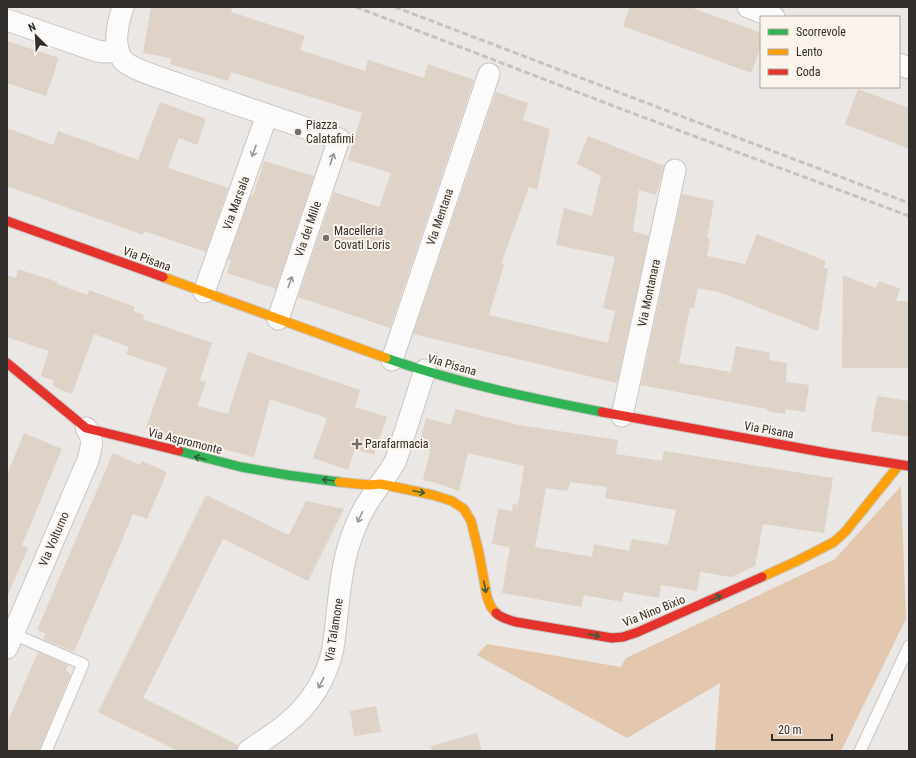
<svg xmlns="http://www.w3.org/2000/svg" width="916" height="758" viewBox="0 0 916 758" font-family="'Roboto Condensed',sans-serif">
<rect width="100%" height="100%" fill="#eae7e4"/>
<!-- green -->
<path fill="#e3c8af" d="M901,486l5,133 -65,132h-126l5,-68 -93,55 -150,-83 10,-11 134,23 5,-9 209,-99z"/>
<!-- building -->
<path fill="#dfd2c6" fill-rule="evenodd" d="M151,7h81l-1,5 74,24 -5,14 65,21 3,-11 56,18 4,-14 46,16 -84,248 -92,-31 36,-105 45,15 12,-34 -43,-13 14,-47 -131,-41 -3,9 -58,-17 1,-6 -28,-5z
M630,7h60l71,26v13l-10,27 -128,-47z
M7,41l52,17 -13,38 -39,-13z
M858,89l51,19v41l-64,-25z
M496,92l32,11 -5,17 27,9 -13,61 -8,-3 -28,77 3,1 -15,50 119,28 7,-32 -12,-3 12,-51 -59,-12 8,-37 28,8 9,-40 -24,-12 11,-28 76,30 -4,16 -4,13 -17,-5 -6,41 16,5 -32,147 -204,-49z
M160,102l46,17 -9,26 -18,-7 -11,30 60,20 -22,64 -62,-21 -1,4 -136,-49v-58l46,17 5,-14 80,29z
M264,161l50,15 -38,113 -49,-16 4,-13 -3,-1 23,-64 2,1z
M682,194l32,7 -7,37 3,1 -3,17 38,8 12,-30 69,27 -3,7 5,1 -10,62 -99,-39 -21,-4 -4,20 -4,-1 -11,56 52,9 5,-26 34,7 -1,7 18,3 -1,19 23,3 -4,27 -19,-3 -1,5 -18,-3v-2l-126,-24z
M18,269l40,13 -1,2 31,11 1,-5 46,17 -2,4 11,4 -1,4 69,24 -12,37 6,2 -9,24 31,8 20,-62 112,38 -5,17 32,10 -13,38 -19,-6 -7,21 -35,-12 14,-40 -57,-19 -16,58 -83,-21 -25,-8 21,-60 -41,-14 3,-7 -35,-13 -22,60 -14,-5 -6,-5 2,-4 -11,-3 -2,-2 8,-24 -42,-14v-62l9,3z
M843,275l33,13 3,-7 21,8 -4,12h13v67h-67z
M877,396l32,5v36l-38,-6z
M455,409l64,16 99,15 -2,14 46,7 2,-10 169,27 -9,55 -61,-9 -8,42 -24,11 -31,-5 -3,19 -36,-6 -2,13 -35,-6 -2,10 -38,-7 -3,12 -79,-14 8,-46 -18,-3 6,-35 14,2 1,-7 5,1 6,-39 -56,-13 -9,38 -22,-8 -14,-3 7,-29 -12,-2 8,-31 25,7zM570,482l37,5 -2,11 71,12 -8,35 -36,-6 -3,12 -35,-7 -2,13 -57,-10 11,-59 22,3z
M24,433l38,16 -40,96 6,3 -21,49v-122z
M113,453l27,12 2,-4 25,11 -20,47 -14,-5 -59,138 -31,-13 3,-5 -9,-4z
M206,495l83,40 17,-34 38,8 -36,72 -85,-42 -80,159 95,47 -2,6h-58l-80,-39z
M38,652l30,13 -2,6 5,3 -32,77h-32v-27z
M376,706l5,26 -27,4 -4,-25z
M477,733l5,18h-50l-1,-5z"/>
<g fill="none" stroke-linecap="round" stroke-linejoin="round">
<defs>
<path id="lane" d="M13,634l70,30 -37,87
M860,751l49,-105"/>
<path id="street" d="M123,7c-5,15 -11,39 0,53 7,9 42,19 55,24 54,19 107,37 161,55l-61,180
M748,7l26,10
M7,20l90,31 8,1 13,-1
M899,64l10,4
M204,292l63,-177
M392,360l97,-286
M622,416l53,-246
M7,648l81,-188c3,-12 7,-21 -2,-32
M248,751c13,-9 26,-17 38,-27 24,-19 41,-46 47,-76 6,-40 6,-83 22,-120 4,-11 10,-22 17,-32 8,-12 17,-23 24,-36l29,-90"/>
<path id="fast" d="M386,358c68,24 144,40 216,54
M179,451l62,16 46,8 52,7"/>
<path id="slow" d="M163,277l223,81
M339,482l29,3 13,-1 52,11 19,6 12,8 7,12 8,32 8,44 4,10 5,6
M762,577l33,-15 39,-20 11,-10 54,-67"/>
<path id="jam" d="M7,221l156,56
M7,363l79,65 93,23
M602,412l225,41 82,13
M496,613c5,5 13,7 20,9l96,16 11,-1 15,-5 124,-55"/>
</defs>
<!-- lane casing -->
<use href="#lane" stroke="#c8c5c3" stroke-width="13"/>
<!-- street casing -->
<use href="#street" stroke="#c8c5c3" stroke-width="23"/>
<!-- fast casing -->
<use href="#fast" stroke="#c8c5c3" stroke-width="11"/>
<!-- slow casing -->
<use href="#slow" stroke="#c8c5c3" stroke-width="11"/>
<!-- jam casing -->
<use href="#jam" stroke="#c8c5c3" stroke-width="11"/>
<!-- lane -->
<use href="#lane" stroke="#fcfbfb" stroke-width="11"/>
<!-- street -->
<use href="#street" stroke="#fcfbfb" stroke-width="21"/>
<!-- fast -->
<use href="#fast" stroke="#30b455" stroke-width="9"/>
<!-- slow -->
<use href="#slow" stroke="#ff9f0a" stroke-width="9"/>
<!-- jam -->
<use href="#jam" stroke="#e5322d" stroke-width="9"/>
<!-- rail -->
<path stroke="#c5c3c3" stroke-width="3" stroke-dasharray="6 3" stroke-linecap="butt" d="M356,7l268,103 285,106
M395,7l514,196"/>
</g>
<!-- one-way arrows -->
<defs><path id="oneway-shaft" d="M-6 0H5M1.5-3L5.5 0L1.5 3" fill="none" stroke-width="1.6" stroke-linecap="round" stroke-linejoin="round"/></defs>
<g stroke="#979594">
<use href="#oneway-shaft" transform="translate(254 151) rotate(110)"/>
<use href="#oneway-shaft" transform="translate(332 159) rotate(-71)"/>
<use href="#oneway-shaft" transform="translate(290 282) rotate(-71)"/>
<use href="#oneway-shaft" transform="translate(360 517) rotate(116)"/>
<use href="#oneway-shaft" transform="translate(321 683) rotate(118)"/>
</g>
<g stroke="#315e3b">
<use href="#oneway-shaft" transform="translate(200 458) rotate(-166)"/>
<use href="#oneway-shaft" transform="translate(328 480) rotate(-173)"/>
<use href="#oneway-shaft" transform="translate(419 492) rotate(12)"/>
<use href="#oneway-shaft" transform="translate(485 587) rotate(79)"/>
<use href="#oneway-shaft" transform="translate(716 598) rotate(-25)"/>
<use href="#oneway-shaft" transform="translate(594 635) rotate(10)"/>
</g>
<!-- markers -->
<g fill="#726f6d" stroke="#fbf4ed" stroke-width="1.5">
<circle cx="298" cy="132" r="4"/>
<circle cx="326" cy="238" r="4"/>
<path d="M355 438h4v4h4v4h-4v4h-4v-4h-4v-4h4z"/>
</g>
<g text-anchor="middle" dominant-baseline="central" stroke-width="4" stroke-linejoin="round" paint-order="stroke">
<!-- poi labels -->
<g font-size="12" fill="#322f2d" stroke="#fbf4ed" text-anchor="start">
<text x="306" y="125">Piazza<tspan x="306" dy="14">Calatafimi</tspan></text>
<text x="334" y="231">Macelleria<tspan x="334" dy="14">Covati Loris</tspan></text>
<text x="365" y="444">Parafarmacia</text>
</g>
<!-- street labels -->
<g font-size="12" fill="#322f2d" stroke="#fbf4ed">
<text transform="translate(236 203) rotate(-70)">Via Marsala</text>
<text transform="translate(440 217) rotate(-71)">Via Mentana</text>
<text transform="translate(308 229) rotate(-71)">Via dei Mille</text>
<text transform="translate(147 259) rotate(20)">Via Pisana</text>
<text transform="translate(649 293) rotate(-78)">Via Montanara</text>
<text transform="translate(452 365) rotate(16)">Via Pisana</text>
<text transform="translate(769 430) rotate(10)">Via Pisana</text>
<text transform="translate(185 441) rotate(14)">Via Aspromonte</text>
<text transform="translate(54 539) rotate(-67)">Via Volturno</text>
<text transform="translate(654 611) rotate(-22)">Via Nino Bixio</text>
<text transform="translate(334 630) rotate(-81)">Via Talamone</text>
</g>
</g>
<!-- border -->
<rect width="916" height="758" fill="none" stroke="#322f2d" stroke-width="16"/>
<!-- legend -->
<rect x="760" y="16" width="140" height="72" fill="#fbf4ed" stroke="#aba5a0"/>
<rect x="768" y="29" width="20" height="6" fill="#30b455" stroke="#aba5a0"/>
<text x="796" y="36" font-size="12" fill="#322f2d">Scorrevole</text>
<rect x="768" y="49" width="20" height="6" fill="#ff9f0a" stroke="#aba5a0"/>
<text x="796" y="56" font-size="12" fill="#322f2d">Lento</text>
<rect x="768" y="69" width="20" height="6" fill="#e5322d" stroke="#aba5a0"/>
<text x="796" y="76" font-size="12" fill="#322f2d">Coda</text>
<!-- north arrow -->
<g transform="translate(36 36) rotate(336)" stroke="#fbf4ed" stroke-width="3" paint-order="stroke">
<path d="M0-3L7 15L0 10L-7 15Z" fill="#322f2d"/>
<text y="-6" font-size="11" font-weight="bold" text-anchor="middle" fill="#322f2d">N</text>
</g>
<!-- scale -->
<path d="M772 734v6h60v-6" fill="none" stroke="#322f2d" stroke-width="2"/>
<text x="778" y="734" font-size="12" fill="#322f2d" stroke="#fbf4ed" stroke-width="3" paint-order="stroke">20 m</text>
</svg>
